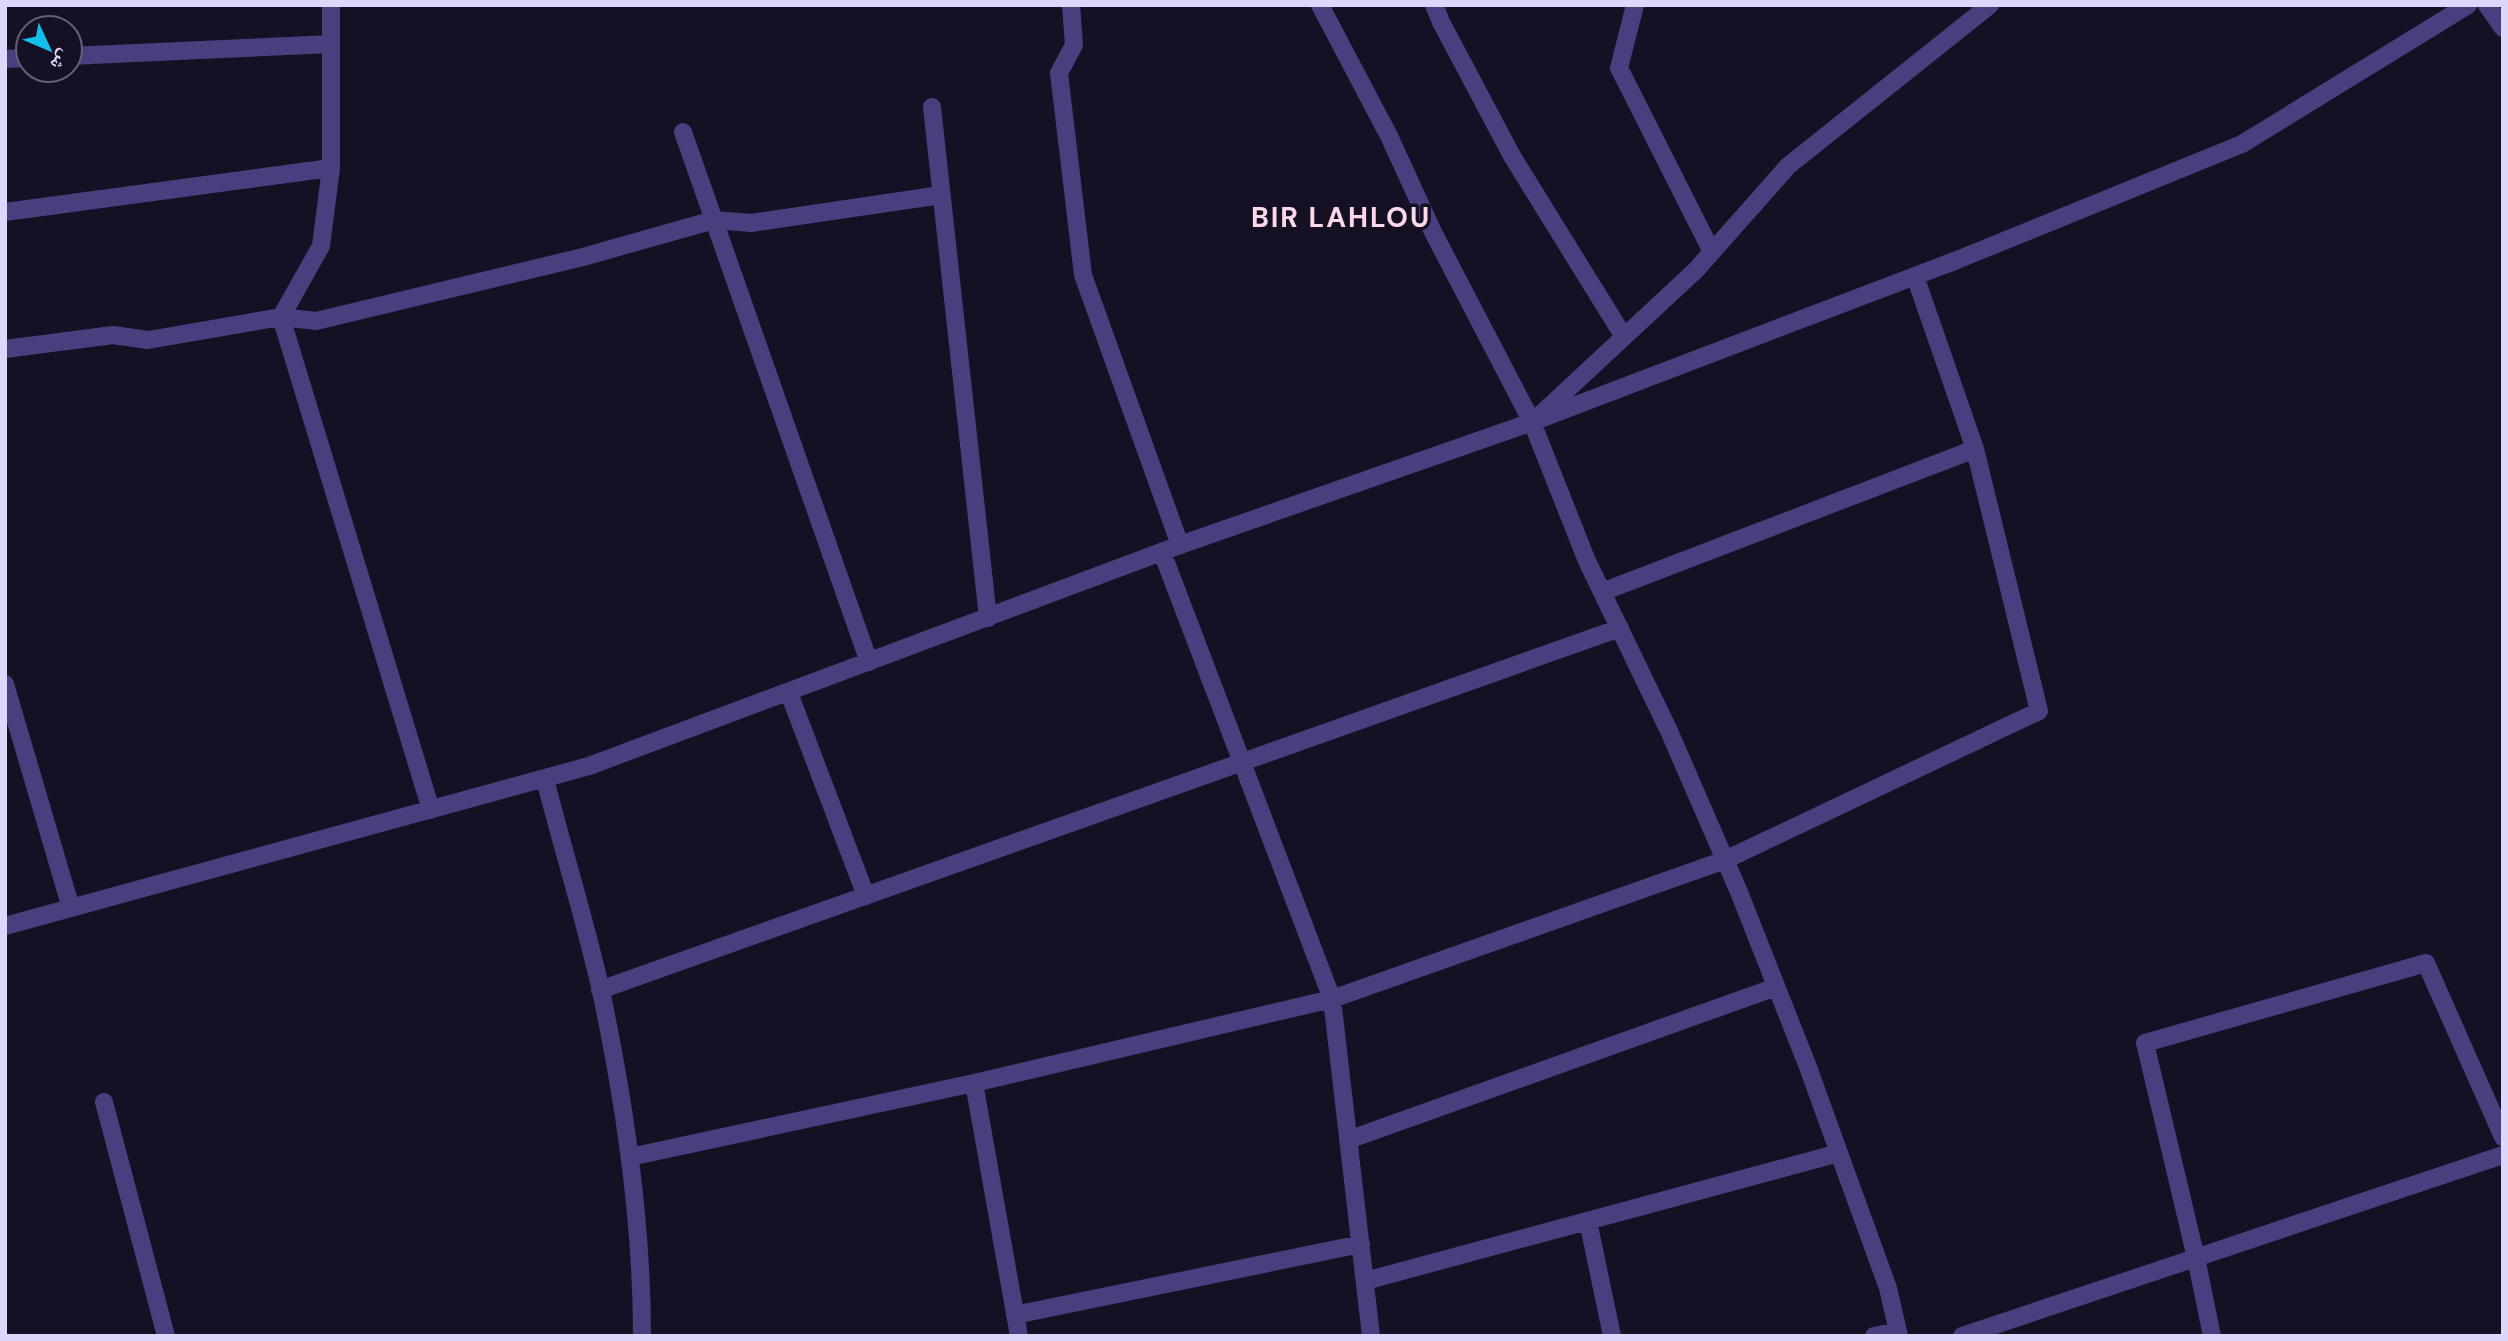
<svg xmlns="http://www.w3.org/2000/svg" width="2508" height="1341" viewBox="0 0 2508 1341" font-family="'DM Sans','Noto Naskh Arabic',sans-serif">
<rect width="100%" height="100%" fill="#161024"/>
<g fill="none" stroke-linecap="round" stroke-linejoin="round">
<!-- service -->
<path stroke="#493f7f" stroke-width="18" d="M1071,5l3,40 -15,28 24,202 97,270
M281,317l35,4 267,-64 131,-37 37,3 190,-28"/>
<!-- minor -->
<path stroke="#493f7f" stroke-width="18" d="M331,5v163l-10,78 -40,71 150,493
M1320,5l69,131 44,96 99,190
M1434,5l7,17 71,134 112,181
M1635,5l-16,63 93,184
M2487,5l16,23
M70,56l261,-12
M5,59l23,-1
M932,107l56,511
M683,132l186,530
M5,212l326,-44
M5,349l108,-14 35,5 133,-23
M1540,415l156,-145 92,-104 202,-161
M1532,422l425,-162 285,-116 226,-139
M1162,552l170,447 39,337
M1602,592l373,-143
M5,684l66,224
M789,693l77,203
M545,779c18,71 40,141 56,212 24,113 41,230 41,345
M5,926l584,-160 591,-221 352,-123 55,139 82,170 70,161 69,175 31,86 49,135 11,48
M600,990l1020,-362
M974,1083l45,253
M104,1102l62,234
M1348,1140l428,-153
M630,1157l344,-74 358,-84 393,-139 314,-149 -64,-262 -60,-173
M1588,1221l24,115
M1365,1281l474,-128
M1015,1315l346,-71
M1874,1336l24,-5
M1962,1336l541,-181
M2212,1336l-16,-78 -51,-215 281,-80 77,174"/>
</g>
<g text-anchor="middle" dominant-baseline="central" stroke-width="7" stroke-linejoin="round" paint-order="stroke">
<!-- district labels -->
<g font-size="28" font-weight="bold" letter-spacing="2" fill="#fcd8eb" stroke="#161024">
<text x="1341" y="217">BIR LAHLOU</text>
</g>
</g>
<!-- border -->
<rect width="2508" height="1341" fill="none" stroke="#dfd6fc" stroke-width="14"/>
<!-- north arrow -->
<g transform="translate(49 49) rotate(134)"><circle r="33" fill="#161024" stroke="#665f7a" stroke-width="2"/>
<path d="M0-5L12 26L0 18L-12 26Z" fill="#12beec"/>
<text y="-10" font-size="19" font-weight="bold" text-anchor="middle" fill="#dfd6fc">ش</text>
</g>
</svg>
